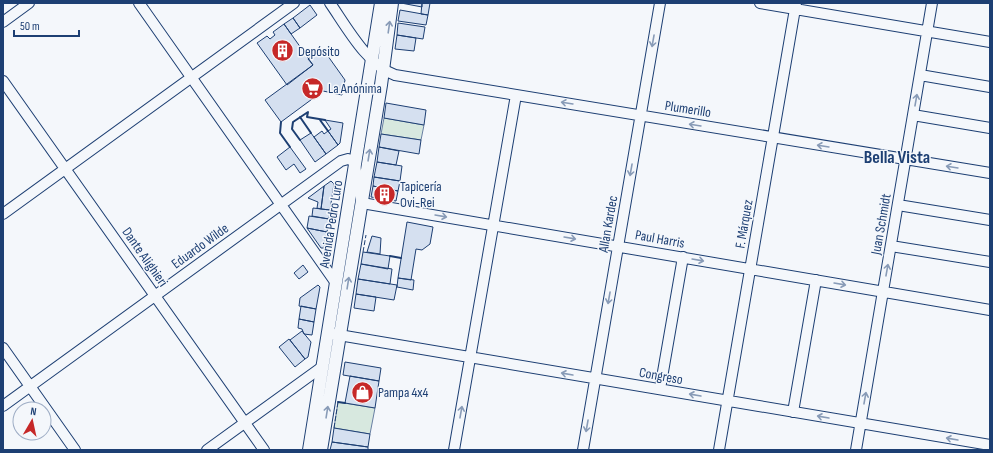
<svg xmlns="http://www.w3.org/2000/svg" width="993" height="453" viewBox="0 0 993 453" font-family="'Sofia Sans Condensed',sans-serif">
<rect width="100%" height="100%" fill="#f4f7fb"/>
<!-- green -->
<path fill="#d7e8df" stroke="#687fa3" d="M384,118l40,7 -3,15 -40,-6z
M338,402l37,6 -5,26 -36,-6z"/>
<!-- building -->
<path fill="#d5e0f0" stroke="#1d3f73" d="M401,3h21v4z
M422,3h8l-2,12 -7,-1z
M310,5l7,10 -17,13 -7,-10z
M400,10l28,5 -2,10 -28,-4z
M293,18l7,10 -9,6 -7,-10z
M398,23l27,4 -2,12 -26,-4z
M284,24l29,41 -26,20 -30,-42 10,-7 3,3 5,-4 -2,-3z
M397,35l19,3 -2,13 -19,-2z
M319,51l3,3 3,-2 20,28 -3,15 -19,-4 -42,31 -16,-22 48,-35 -5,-6z
M386,103l40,7 -2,15 -40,-7z
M325,120l18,3 -3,20 -2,2 -10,-14 3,-2z
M322,131l2,3 4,-3 10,14 -12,9 -12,-17z
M311,133l15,21 -11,8 -15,-22z
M381,134l40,6 -2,14 -40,-7z
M290,147l16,22 -6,4 -6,-9 -8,6 -9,-13z
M379,147l20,4 -3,14 -19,-3z
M377,162l25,4 -2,15 -26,-4z
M374,177l26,4 -2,10 -25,-5z
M331,181l3,3 -4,26 -9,-1 3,-23z
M324,186l-3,23 -4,-1 1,-6 -10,-4z
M373,186l25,5 -2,10 -25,-4z
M313,208l17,2 -1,9 -17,-3z
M309,216l20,3 -2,13 -20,-4z
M407,222l26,5 -3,17 -8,6 -6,-1 -5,31 -13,-2z
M307,228l20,4 -3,16h-3z
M372,236l9,2 -1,16 -13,-2z
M363,252l27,4 -2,13 -27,-5z
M361,264l31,5 -2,15 -32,-5z
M303,265l5,7 -9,7 -5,-6z
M398,278l16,2 -1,10 -16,-3z
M358,279l39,6 -3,15 -38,-6z
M318,285l2,2 -4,22 -17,-3 1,-8z
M356,294l20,3 -2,14 -20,-3z
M301,306l15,3 -2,13 -15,-3z
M299,319l15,3 -2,13 -8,-1 -2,-5 -4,-1z
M302,331l9,11 -3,15 -3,2 -15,-19z
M289,339l16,20 -10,8 -16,-20z
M345,362l36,6 -2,13 -36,-6z
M350,376l29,5 -4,27 -30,-5z
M334,428l36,6 -2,13 -36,-5z
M332,442l36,5v3h-38z"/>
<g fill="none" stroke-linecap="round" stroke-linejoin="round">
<defs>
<path id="minor" d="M139,3l197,280
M330,3c16,23 37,62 65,72l595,98
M760,3l230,39
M3,22l26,-19
M920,75l70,12
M3,81l261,369
M913,115l77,13
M898,205l92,15
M3,214l291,-211
M891,246l99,16
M333,334l657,111
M3,348l72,102
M660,389l23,-132
M3,406l338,-245 7,-2 4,1 3,6 7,37 628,107
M793,412l23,-132
M207,450l115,-83
M454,450l62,-355
M583,450l77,-447
M719,450l77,-447
M856,450l76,-447"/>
<path id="major" d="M309,450l72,-447
M321,450l60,-365 11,-82"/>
</defs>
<!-- minor casing -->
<use href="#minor" stroke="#1d3f73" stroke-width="12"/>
<!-- major casing -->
<use href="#major" stroke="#1d3f73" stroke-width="14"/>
<!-- minor -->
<use href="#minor" stroke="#f4f7fb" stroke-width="10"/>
<!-- major -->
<use href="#major" stroke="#f4f7fb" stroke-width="12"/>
<!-- fence -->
<path stroke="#1d3f73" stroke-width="1" stroke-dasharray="5 2" stroke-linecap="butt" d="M363,252l3,-17
M334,428l4,-26"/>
<!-- wall -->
<path stroke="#1d3f73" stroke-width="2" d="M300,117l11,16
M320,120l8,11
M281,122l-1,11 10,14
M300,140l-8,-11 1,-7 15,-10 -1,5 18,3
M390,256l11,2
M338,402l7,1"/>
</g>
<!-- one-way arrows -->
<defs><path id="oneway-shaft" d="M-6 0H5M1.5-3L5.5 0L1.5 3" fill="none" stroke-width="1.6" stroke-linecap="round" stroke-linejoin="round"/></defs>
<g stroke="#889bb7">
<use href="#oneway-shaft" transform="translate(389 27) rotate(-82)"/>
<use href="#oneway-shaft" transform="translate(653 41) rotate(100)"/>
<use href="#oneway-shaft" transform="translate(916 100) rotate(-80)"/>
<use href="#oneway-shaft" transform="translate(567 103) rotate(-171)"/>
<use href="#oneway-shaft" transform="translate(695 125) rotate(-171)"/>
<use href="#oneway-shaft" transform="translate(823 146) rotate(-171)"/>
<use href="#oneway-shaft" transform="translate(369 155) rotate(-81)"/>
<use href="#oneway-shaft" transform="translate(952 167) rotate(-171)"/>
<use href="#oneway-shaft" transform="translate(631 170) rotate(100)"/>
<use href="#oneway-shaft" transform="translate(441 216) rotate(10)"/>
<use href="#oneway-shaft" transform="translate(570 238) rotate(10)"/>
<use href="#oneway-shaft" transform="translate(698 260) rotate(10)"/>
<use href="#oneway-shaft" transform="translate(887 270) rotate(-80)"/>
<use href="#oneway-shaft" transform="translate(348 283) rotate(-81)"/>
<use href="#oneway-shaft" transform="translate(840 284) rotate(10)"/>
<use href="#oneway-shaft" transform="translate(609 298) rotate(100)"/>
<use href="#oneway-shaft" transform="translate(567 374) rotate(-170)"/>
<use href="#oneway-shaft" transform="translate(695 395) rotate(-170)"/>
<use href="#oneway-shaft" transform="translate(865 398) rotate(-80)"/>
<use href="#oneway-shaft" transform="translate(327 412) rotate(-81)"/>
<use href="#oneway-shaft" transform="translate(461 412) rotate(-80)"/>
<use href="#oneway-shaft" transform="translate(823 417) rotate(-170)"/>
<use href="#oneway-shaft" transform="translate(587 426) rotate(100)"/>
<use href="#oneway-shaft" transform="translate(952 439) rotate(-170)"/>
</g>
<!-- icons -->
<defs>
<symbol id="building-disc" viewBox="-11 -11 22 22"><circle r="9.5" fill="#c62828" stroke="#f4f7fb"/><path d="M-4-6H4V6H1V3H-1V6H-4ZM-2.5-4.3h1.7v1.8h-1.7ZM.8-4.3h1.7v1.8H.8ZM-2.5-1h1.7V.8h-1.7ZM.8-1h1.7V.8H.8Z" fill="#fff"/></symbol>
<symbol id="supermarket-disc" viewBox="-11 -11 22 22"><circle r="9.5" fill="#c62828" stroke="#f4f7fb"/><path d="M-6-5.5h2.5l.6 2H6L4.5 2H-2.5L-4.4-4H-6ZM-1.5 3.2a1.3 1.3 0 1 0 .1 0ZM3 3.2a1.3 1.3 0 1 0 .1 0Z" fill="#fff"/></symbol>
<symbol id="shop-disc" viewBox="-11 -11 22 22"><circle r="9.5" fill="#c62828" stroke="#f4f7fb"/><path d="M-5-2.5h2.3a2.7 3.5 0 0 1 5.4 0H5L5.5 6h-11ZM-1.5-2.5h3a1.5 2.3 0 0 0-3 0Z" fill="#fff"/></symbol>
</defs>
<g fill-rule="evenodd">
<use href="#building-disc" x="270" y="38" width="25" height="25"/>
<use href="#supermarket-disc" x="300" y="76" width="25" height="25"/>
<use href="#building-disc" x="372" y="182" width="25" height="25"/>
<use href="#shop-disc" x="350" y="380" width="25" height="25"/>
</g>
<g text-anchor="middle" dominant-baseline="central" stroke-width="3" stroke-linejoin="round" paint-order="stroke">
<!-- poi labels -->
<g font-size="14" fill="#1d3f73" stroke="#f4f7fb" text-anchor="start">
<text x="298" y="51">Depósito</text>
<text x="328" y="88">La Anónima</text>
<text x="400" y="186">Tapicería<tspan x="400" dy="16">Ovi-Rei</tspan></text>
<text x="378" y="392">Pampa 4x4</text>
</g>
<!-- street labels -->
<g font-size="14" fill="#1d3f73" stroke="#f4f7fb">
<text transform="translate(688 109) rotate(9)">Plumerillo</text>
<text transform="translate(331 224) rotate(-81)">Avenida Pedro Luro</text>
<text transform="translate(608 224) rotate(-80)">Allan Kardec</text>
<text transform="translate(744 224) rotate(-80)">F. Márquez</text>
<text transform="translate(881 224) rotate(-80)">Juan Schmidt</text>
<text transform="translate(660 239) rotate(10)">Paul Harris</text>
<text transform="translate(200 246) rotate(-36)">Eduardo Wilde</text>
<text transform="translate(145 257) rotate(55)">Dante Alighieri</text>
<text transform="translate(661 376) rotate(10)">Congreso</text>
</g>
<!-- district labels -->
<g font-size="18" font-weight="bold" fill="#1d3f73" stroke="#f4f7fb">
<text x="897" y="157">Bella Vista</text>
</g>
</g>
<!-- border -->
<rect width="993" height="453" fill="none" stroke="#1d3f73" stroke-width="8"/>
<!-- north arrow -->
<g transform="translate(32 421) rotate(9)"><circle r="19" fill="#f4f7fb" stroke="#9eadc5"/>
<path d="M0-3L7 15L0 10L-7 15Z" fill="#c62828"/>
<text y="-6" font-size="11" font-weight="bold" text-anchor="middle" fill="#1d3f73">N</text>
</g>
<!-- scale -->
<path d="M14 30v6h65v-6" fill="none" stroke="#1d3f73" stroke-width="2"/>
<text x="20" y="30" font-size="12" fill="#1d3f73" stroke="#f4f7fb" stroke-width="3" paint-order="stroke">50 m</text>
</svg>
